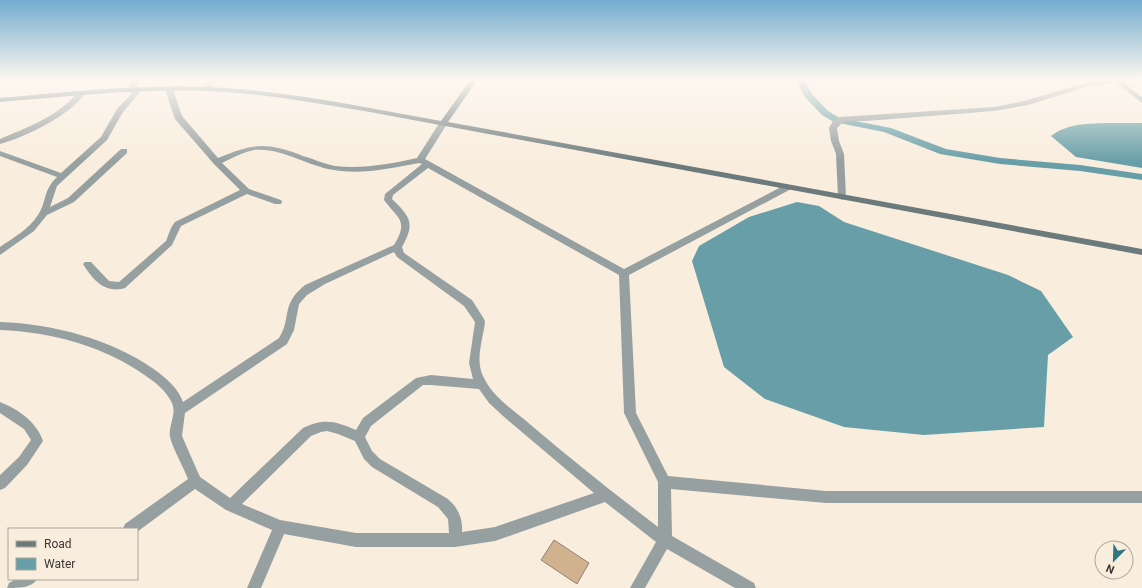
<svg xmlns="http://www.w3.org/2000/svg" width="1142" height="588" viewBox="0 0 1142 588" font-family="Roboto,sans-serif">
<rect width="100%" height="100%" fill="#f9edde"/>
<!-- water -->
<path fill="#679ea7" d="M1107,123h35v45l-66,-11 -25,-21c17,-13 35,-12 56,-13z
M797,202l22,4 25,16 164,53 33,16 32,46 -25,18 -4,72 -120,8 -80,-8 -79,-28 -41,-32 -32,-106 7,-15 50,-29z"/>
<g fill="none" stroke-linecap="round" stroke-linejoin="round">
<!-- canal -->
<path fill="#679ea7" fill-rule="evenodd" d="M795,79h9l8,15 16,17 12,7 51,10 55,21 54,9 80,7 62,9v6l-62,-9 -80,-7 -60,-10 -56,-22 -50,-10 -12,-7 -17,-18z"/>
</g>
<!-- building -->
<path fill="#d1b28f" stroke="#8f8376" d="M554,540l35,23 -12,21 -36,-24z"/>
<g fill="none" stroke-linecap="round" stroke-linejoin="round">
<!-- minor -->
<path fill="#97a0a1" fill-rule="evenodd" d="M211,79h7l-11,11h-4v-2z
M1113,79h26l-16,3 19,15v6l-26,-20 -26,3 -62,19 -34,6 -128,10h-22l-7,7 2,13 5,13 2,43 -4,3 -4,-3 -2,-43 -5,-13 -2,-13 4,-7 6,-4 155,-10 30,-6 65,-19z
M169,88l4,2 9,26 36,42c35,-15 49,-16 85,-2 11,3 21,8 32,10 28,3 55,-2 82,-8l23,-36h6l1,2 -22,35 199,110 161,-84h6v4l-162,86 7,138 32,63 158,15h316v12h-316l-155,-14 1,47 82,47 2,5h-21l-68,-39 -22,39h-15l26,-46 -51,-40 -110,39 -40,6h-99l-72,-13 -23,54h-14l25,-58 -46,-20 -31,-21 -58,43v-3h-14l2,-5 63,-45c-5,-13 -15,-30 -18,-42 -2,-12 8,-24 1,-36 -6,-11 -15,-18 -25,-25 -42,-30 -95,-44 -146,-46v-8c54,2 111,17 155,48 11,8 23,18 28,32l96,-64c13,-20 1,-33 26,-53l89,-40c15,-25 4,-26 -10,-45l1,-6 37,-30 -3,-1c-28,5 -57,12 -85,7 -27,-4 -53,-23 -80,-20 -11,2 -22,8 -32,13l27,26 32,11 1,2 -1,2h-6l-28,-10 -66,32 -9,19 -47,43c-20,6 -32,-8 -42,-24l2,-2h6l18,19 10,1 47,-41c3,-7 4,-13 9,-19l65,-32 -26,-26 -39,-45 -10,-29zM428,168l191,107 5,138 34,69v45c-43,-33 -85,-66 -126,-101 -17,-15 -40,-29 -49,-50 -8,-16 0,-37 2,-54l-1,-3 -12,-19 -68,-47 -2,-6c13,-23 9,-30 -10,-48l1,-4zM394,252l3,5 67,49 11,16 -6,41 4,16 -42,-4 -15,3 -53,40 -7,12c-21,-9 -32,-12 -53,-2l-73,70 -30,-21 -18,-41 3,-23 102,-69 7,-14 5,-26 8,-9 18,-11zM423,385h8l48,4 10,14 14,13 91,77 -99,34 -33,5c1,-14 -4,-24 -14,-33l-68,-40 -8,-8 -7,-14 6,-11zM327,431l11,3 17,7 9,18 8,8 66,40 10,12 1,14h-93l-76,-13 -38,-16 69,-68 10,-4z
M135,90l6,1 -18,21 -16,28 -50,46 -7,21 18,-9 53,-49h6v4l-53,49 -27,13 -13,16 -34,24v-8c13,-9 29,-18 38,-32 9,-14 5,-25 19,-38l-57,-21v-5l61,22 40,-36 16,-28z
M77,93l7,2c-16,21 -58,42 -84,49v-5c28,-12 57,-22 77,-46z
M0,402c18,7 37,20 43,39l-16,24 -22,23 -5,2v-15l19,-18 12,-17 -7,-11 -24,-16z
M16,579h21c-5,9 -19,9 -30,9l2,-5z"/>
<!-- tertiary -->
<path fill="#97a0a1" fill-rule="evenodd" d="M133,79h7l-4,12 -4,2 -4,-2z"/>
<!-- secondary -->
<path fill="#6d7a7c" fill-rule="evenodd" d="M471,79h7l-30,43 694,127v6l-772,-143c-48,-8 -96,-17 -145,-20 -75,-5 -150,4 -225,10v-4c75,-7 151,-15 226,-10 73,5 144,20 215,33z"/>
</g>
<!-- sky -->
<linearGradient id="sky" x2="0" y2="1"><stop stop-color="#74abce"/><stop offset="0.49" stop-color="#fcf7f0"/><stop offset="1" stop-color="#fcf7f0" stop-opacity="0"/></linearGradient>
<rect width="1142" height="162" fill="url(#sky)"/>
<!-- legend -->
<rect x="8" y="528" width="130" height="52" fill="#f9edde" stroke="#ada499"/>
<rect x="16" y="541" width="20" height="6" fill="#6d7a7c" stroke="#ada499"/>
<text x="44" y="548" font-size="12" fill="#3c3732">Road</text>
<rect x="16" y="558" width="20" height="12" fill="#679ea7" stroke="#ada499"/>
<text x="44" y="568" font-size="12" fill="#3c3732">Water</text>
<!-- north arrow -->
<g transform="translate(1114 560) rotate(203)"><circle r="19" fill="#f9edde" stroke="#ada499"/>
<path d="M0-3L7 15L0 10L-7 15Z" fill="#2f7681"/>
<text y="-6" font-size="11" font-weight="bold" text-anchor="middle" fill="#3c3732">N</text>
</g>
</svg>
